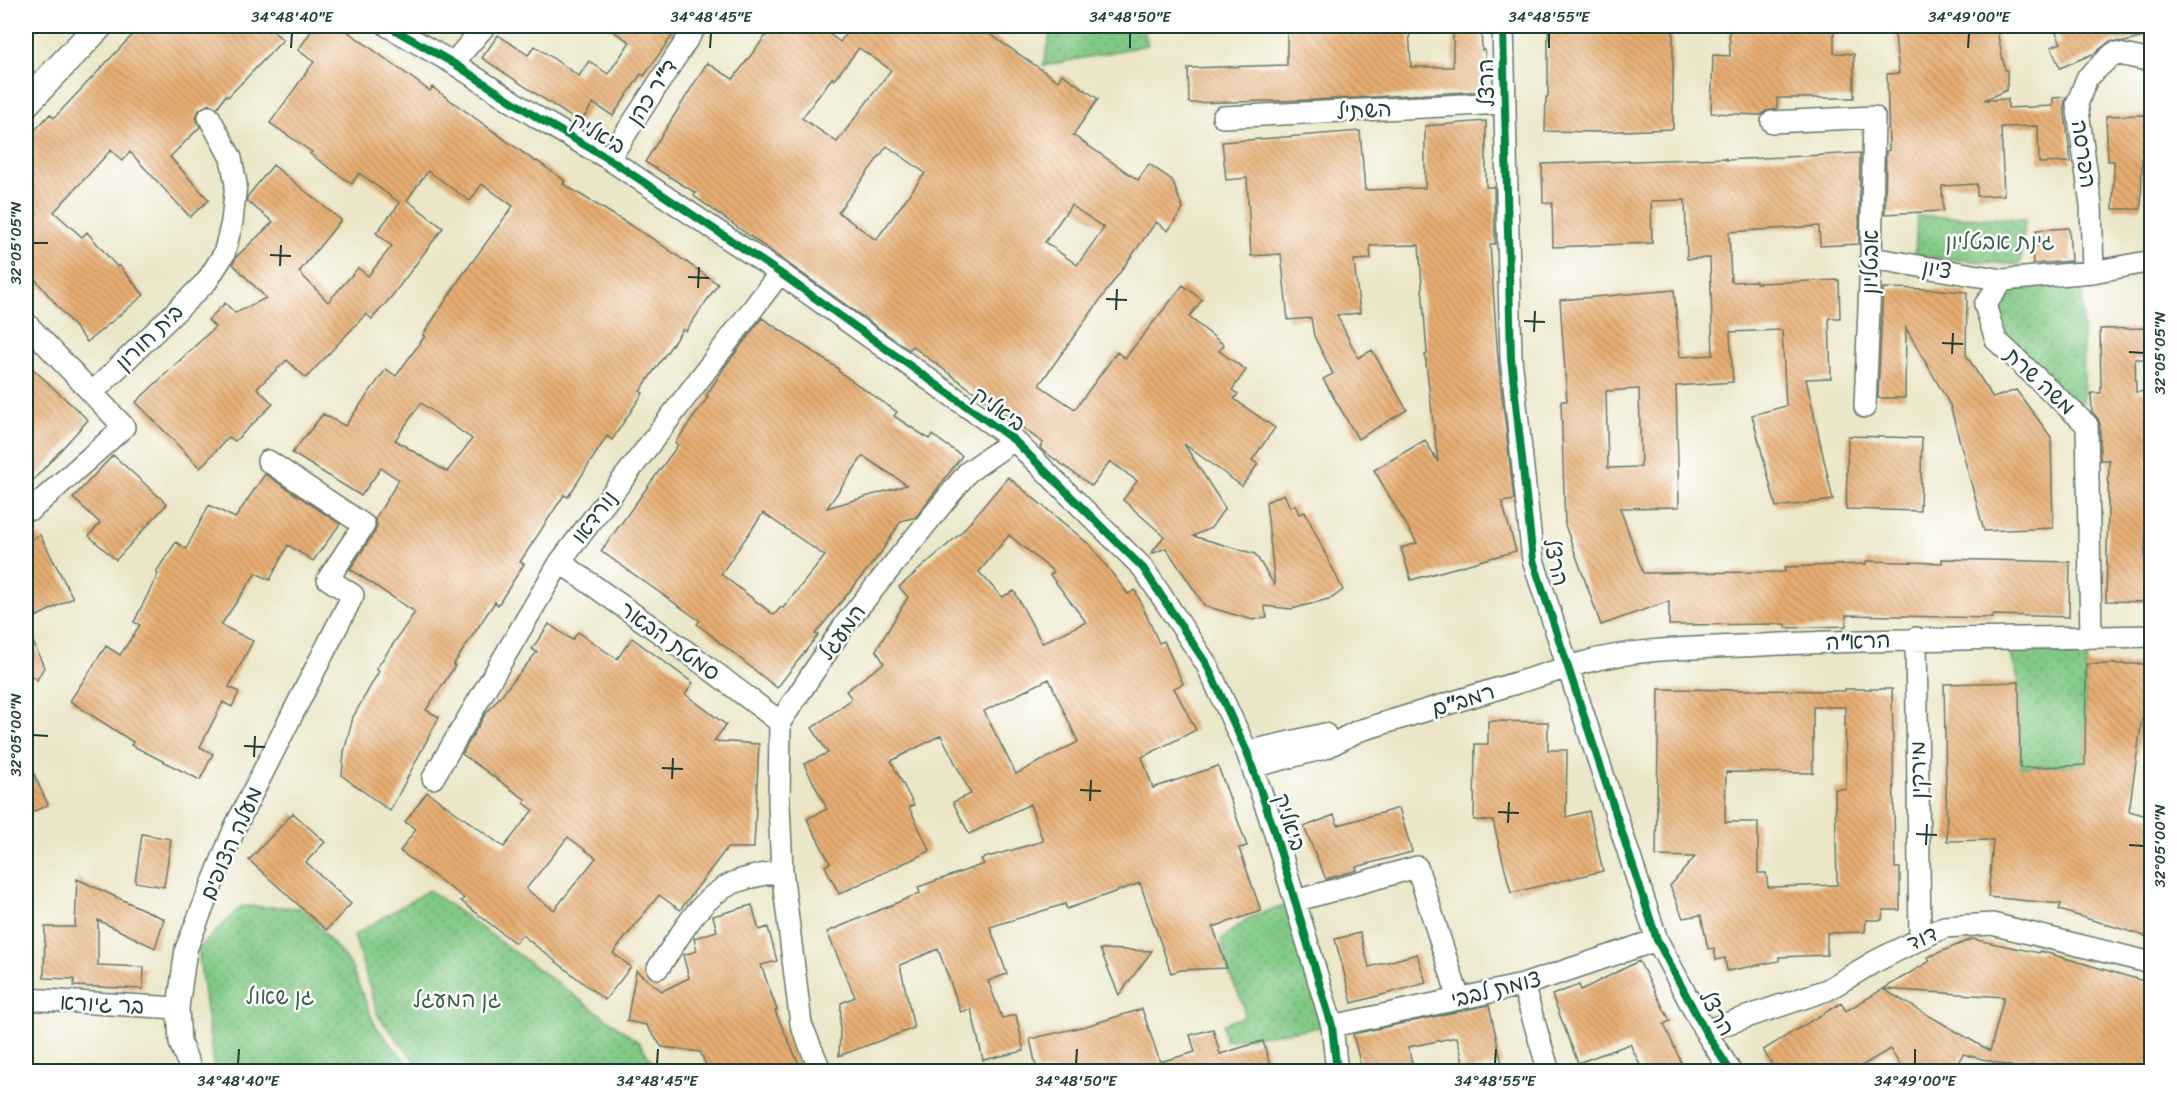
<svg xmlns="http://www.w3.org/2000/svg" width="2177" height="1097" viewBox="0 0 2177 1097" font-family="Sriracha,'Playpen Sans Hebrew',sans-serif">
<defs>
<pattern id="green-dots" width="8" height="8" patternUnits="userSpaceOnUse" patternTransform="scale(1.5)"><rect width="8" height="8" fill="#81c985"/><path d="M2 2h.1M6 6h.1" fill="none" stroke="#69a46e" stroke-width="1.8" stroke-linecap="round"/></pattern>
<pattern id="building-back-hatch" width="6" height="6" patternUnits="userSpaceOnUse" patternTransform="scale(1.5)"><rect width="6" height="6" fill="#e7ad71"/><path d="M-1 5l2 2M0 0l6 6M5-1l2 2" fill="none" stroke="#bb8e5e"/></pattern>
</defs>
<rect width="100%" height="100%" fill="#fff"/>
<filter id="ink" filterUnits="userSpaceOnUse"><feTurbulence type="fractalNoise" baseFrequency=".0167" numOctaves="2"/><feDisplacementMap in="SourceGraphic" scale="12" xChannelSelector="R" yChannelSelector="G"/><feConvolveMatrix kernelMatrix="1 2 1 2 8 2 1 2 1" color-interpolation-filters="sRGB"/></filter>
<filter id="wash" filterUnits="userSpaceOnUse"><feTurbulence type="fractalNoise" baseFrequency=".008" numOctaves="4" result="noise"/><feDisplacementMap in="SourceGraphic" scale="24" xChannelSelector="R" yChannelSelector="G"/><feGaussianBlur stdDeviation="1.35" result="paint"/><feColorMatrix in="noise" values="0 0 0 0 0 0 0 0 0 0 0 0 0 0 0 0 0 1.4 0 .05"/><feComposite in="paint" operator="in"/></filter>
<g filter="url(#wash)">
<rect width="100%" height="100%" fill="#ebe6c8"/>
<!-- green -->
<path fill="url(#green-dots)" stroke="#50835c" stroke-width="1.5" d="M1052,26h91l5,19 -105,21z
M1917,216l108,3 -5,46 -105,-9z
M2082,278l2,102 -2,33 -84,-86 -5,-22 15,-20z
M2092,643l-6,21 -1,101 -65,2 -1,-85 -11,-36z
M429,890l211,153 18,28h-235l-45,-55 -24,-81z
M1293,902l36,124 -104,15 -2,-17 21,-7v-10l-17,-39 -6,-29 28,-21z
M242,906l61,2 47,56 26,63 38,44h-200l-16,-122z"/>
<g id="blocks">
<!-- building -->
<path fill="url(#building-back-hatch)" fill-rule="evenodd" d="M141,26h127l15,14 -55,57 -2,-2 -9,13 -8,-4 -10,6 -3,7 4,10 -30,30 39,43 -19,17 -60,-65 -8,9 -11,-11 -57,62 28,25 5,-5 30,35 2,-2 25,30 -57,47 -61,-74v-128l24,-26 4,4z
M315,26h25l90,65 2,-4 104,75 1,-1 28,20 -2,3 90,55 65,45 -32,47 -3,-2 -43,62 3,2 -31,47 -5,-4 -39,61 -4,-2 -44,67 4,2 -26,41 -3,-3 -42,63 2,1 -29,44 13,7 -49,94 -48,-35 2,-24 9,-35 26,-46 -3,-2 39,-57 -65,-43 25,-37 2,-7 -2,-6 24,-39 -18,-12 -20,28 -69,-43 31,-39 22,12 41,-57 10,7 29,-40 -2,-1 36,-55 54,-74 -31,-22 -12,17 -42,-30 -21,29 36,28 -51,68 -20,23 -6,-5 -60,64 -19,-18 -30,28 16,16 -38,37 -6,-4 -29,31 -64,-66 79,-75 -7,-7 17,-17 10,10 31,-15 -33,-34 3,-7 37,-35 -26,-21v-4l26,-32 68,55 -42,52 29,30 30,-34 10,8 24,-30 -16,-13 24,-30 -41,-30 -7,11 -42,-30 2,-2 -42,-29 44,-61 -16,-12zM421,403l51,36 -25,33 -52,-32z
M605,26h74l-35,50 -3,-2 -28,42 -20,-13 -13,20 -98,-65 16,-23 30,20 7,-9 44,30 10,-15 19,13 22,-32z
M773,26h46l21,16 12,-16h126l80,55 4,-7 36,25 -25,36 65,45 11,-16 23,16 11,29 -15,22 -12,-9 -117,163 36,24 42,-57 8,6 58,-73 19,15 -13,17 35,28 -5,6 27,19 -14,20 6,4 -4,5 41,29 -23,32 6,4 -16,22 -58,-42 41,64 -14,20 -18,8 62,18 20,32 -9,-84 18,-8 6,13 5,-2 4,9 6,-2 38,78 -11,8 -40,11 -28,-3 3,11 -14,3 -48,-14 -39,-58 -15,6 13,-18 -41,-36 14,-19 -27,-20 -18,25 -50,-36 -2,-3 3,-4 -131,-97 -3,4 -215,-154 2,-3 -51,-31 62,-99 26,16zM859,48l32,22 -54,72 -35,-24 30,-40 2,2zM887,146l38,27 -49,67 -38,-28zM1071,205l33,23 -27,37 -32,-23z
M1287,26h122l2,41h42v-41h28l1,24h3v41l-171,9 -125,3 -1,-35 99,-3z
M1548,26h125v103l-75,3 -53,-1 1,-34h2z
M1729,26h105v27l20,1v44h-77v11l-11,2 -5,4 -50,-2 2,-58 17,1z
M1894,26h102l9,44h2v20l-23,10 24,-1v9l45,-2v-8l13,-1 -2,9 7,56 -32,1 -1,-37 -37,1 3,68 -27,1v-12l-35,2 1,25 -58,3 1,-61v-2l3,-1 -2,-76 12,-1z
M2053,26h98v9l-26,7 -15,-1 -15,12 -35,15 -9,-21 10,-4z
M2146,115v9h5v35h-9l-1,50h-28l1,-48h-6l-2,-45z
M1486,121v66h8l1,57h-5l8,115 16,141 -12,2 14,49 -105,29 -10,-32 16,-5 -43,-73 51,-30 13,22 -13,-107 2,-1 -8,-109 -49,1 1,13 -17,1 6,53 -23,2 21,43 14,-8 35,60 -49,29 -35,-60 10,-5 -19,-38 -3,-18 -23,2 -7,-66 -30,2 -4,-78 -21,2 -4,-38 138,-11 5,59 60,-2v-62z
M1860,153l-1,91 -39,2 -1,-20 -90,6 2,50 25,-1v2l83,-3 1,38h-11l2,60 -25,1 27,121 -57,7 -24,-92 34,-9 -4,-76 -52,2 3,50 -57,4 3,121 -59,1 23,65 142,-1 -1,-5 82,-3v-3l76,2v-4l128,3 -1,55 -76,-2v3l-147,-3v11l-60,2v-4l-117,1v-24l-68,24 -36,-100 -4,-124h6l-7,-101 114,-10 6,67 33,-2 -3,-97 -23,1 -2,-59 -34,1 1,42 -99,4 -1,-44h-9l-1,-39 184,-6v2zM1639,389l2,78 -33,1 -2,-77z
M2069,228l2,33 -38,3 -1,-18h5l-1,-16z
M1883,288l46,1 38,3 -1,63 27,43 23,-8 35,47 2,91 -69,3 -34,-126 -44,-77 -1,70h-27z
M762,318l77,51 -1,2 59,41 -3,4 35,23 3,-4 30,21 -46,61 -15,4 -21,33 -65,80 3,1 -41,53 -80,-64 3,-3 -99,-70 77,-106 -3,-2 33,-46 -2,-1 18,-28zM863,456l44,29 -80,23zM763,513l62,43 -42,52 -2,-1 -7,8 -53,-41z
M2151,328v31h-16l1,33 15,-1v68h-3l-3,99h6v44l-45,-1 3,-141h-9v-36l-2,-5 -6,-7 -1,-19h10l-1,-64z
M34,370l54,50 -62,68v-110z
M1848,436l74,2 -2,73 -74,-2z
M113,455l54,49 -51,56 -27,-24 11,-13 -27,-25z
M265,474l75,50 -27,37 -25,-16 -18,35 -14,-7 -35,52 32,16 -24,46 10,5 -7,15 -9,-5 -23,45 13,7 -13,26 -69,-35 2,-3 -63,-41 36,-55 14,9 20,-30 -6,-3 24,-48 -2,-2 20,-30 10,7 23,-44 26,13z
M1008,477l82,68 38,49 7,-4 24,53 5,-2 19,43 -9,4 22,42 -54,27 11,31 65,-22 29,80 -8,2 22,63 -48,16 14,41 -46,2 -10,3 -31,-90 -73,26 -2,-5 -75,23 17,47 -19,7 14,37 14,-3 8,36 -41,9 -12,-51 -10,3 -23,-63 -38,16 14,63 -75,28 2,-53 14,-6 -28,-65 93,-39 -2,-6 66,-23 -3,-5 62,-18 -13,-37 -61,30 -16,-32 18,-8 -30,-59 -50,26 23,44 -5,2 21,44 -91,43 -14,-28 5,-3 -23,-44 20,-10 -23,-45 24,-11 -16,-25 40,-29 -6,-8 38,-28 -8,-13 32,-53 -9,-10 61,-53zM1009,535l45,37 -4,3 36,47 -44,21 -28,-52 -12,6 -23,-25zM1049,679l29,63 -62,32 -32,-63z
M40,535l33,63 -47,24v-80z
M549,624l23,16 6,-8 39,27 15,-21 61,45 -8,11 41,31 -12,16 45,3 -5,104h-27l-47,62 -21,-15 -46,58 18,14 -26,33 -83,-65 -7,8 -54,-42 3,-3 -64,-47 16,-22 -11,-7 22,-30 77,55 29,-37 -9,-7 2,-3 -64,-46 22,-38 53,-64 -5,-3zM568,837l28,21 -42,52 -28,-21z
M26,626l18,41 -7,13 -11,-8z
M2086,664h65v55h-9l-13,92 22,6v121l-92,-28 2,-6 -73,-7 5,-57 -46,1 -3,-157 75,-2 1,86 65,-3z
M1659,689l186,2v-2h47l3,179h5v42h-17l-1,10h-16l-1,12 -38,1v22l-48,2v4l-52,10 -2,-13 -9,2 -2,-12 -6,1 -7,-34 -18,3 -13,-32 25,-29 -39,-1zM1813,707h32l1,82h-11l2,96 -69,2 -2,-14h-8v-51h-33l1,-50 87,1z
M1488,721l60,1v28h19l-1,67 23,-6 14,60 -92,22 -18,-72 -19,-1 1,-76h13z
M26,757l22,48 -22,10z
M1399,808l13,44 -56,15 1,3 -31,9 -22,-52 30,-12 4,10z
M293,813l32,29 -19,20 45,42 -25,26 -77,-70z
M142,834l29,5 -7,48 -29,-5z
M77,879l87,40 -9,29 -57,-28v45l46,2 -1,22 -69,-3v-7l-30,-1 1,-51h30z
M752,905l7,25 9,-3 9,34 -16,4 16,45 -2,1 27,60h-93l-9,-19 -38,-5 -16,-22 -19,-4 9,-50 26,20 27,-13 -6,-23 14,-4 -3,-13 23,-7 -4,-15z
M1360,933l9,34 48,-13 9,29 -74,20 -17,-64z
M1972,939l67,14 1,-2 111,32v79l-2,9h-91l-27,-6 -2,6 -66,-17 -10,17h-49l-14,-22 -37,22h-77l-13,-21 78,-47 5,8 37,-22 107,62 14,-54 -121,-8 47,-28 -2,-4z
M1100,949l52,2 -33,44z
M1639,961l31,60 -6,3 21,47h-42l-13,-27 -52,19 -26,-68 27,-10 2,5z
M1489,1005l13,59 -37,7 -8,-34 -49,10 4,16 -38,8h-12l-9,-37z
M1142,1009l18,53 35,-10 -5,-17 23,-6 7,25 43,-13 7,24 -22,6h-211l-7,-32 56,-13z"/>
</g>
</g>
<g filter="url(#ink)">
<use href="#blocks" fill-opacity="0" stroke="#667868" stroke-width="1.5"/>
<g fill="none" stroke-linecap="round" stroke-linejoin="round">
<defs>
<path id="minor" d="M388,26l65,37 85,55 71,41 171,114 234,167 129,128 64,97 40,87 26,75 59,199 5,46
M1503,26l8,332 22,202 124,380 48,91 26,41
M453,63l32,-37
M1223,117l281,-14
M1772,122l102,-5 -3,141 -6,149
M609,159l87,-133
M1871,258l132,22
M2093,272l-2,-67 -14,-101 10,-26 27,-25 38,8
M26,323l98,104 -92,82
M92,393l115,-112 17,-27 8,-32 4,-38 -5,-26 -22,-41
M560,562l134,95 86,65
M2091,637l-4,-212 -91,-85 -11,-35 18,-25 90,-8 59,-11
M1916,638l4,300
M1247,752l78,-18
M1252,767l73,-19 33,-17 224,-68c58,-16 122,-15 181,-18 130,-7 259,-6 389,-9
M433,778l127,-216 220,-289
M1295,901l122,-34 42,132
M658,968c21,-29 40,-70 75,-85 16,-7 33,-9 49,-12
M1523,985l26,87
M26,999l152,9
M1332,1026l191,-41 134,-45
M1705,1031l122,-41 47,-28 70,-35 48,-3 160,39
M192,1072l-12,-29 -2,-35 8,-59 50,-124 117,-230 -25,-16 36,-54 -96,-64
M821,1072l-20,-48 -19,-153 -3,-67 1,-82 66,-99 122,-151 46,-32"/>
<path id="major" d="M26,103l73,-77"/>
</defs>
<!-- minor casing -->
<use href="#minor" stroke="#667868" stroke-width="24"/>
<!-- major casing -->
<use href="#major" stroke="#667868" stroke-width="30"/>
<!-- minor -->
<use href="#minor" stroke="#fff" stroke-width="21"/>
<!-- major -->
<use href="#major" stroke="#fff" stroke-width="27"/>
<defs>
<path id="cycleway" d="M388,26l65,37 85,55 71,41 171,114 234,167 129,128 64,97 40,87 26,75 59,199 5,46
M1503,26l8,332 22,202 124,380 48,91 26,41"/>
</defs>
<!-- cycleway casing -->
<use href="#cycleway" stroke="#fff" stroke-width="11"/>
<!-- cycleway -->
<use href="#cycleway" stroke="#00873e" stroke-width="8"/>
</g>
</g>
<!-- ticks -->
<path fill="none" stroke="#1f3d34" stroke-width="2" d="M291,48l1,-15M710,48l1,-15M1130,48v-15M1549,48v-15M1968,48l1,-15M33,243h15M270,255l21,1M280,266l1,-21M688,277l21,1M698,288l1,-21M1106,299l21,1M1116,310l1,-21M1524,321l21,1M1534,332l1,-21M1942,343l21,1M2129,352l15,1M1952,354l1,-21M33,735l15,1M244,746l21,1M254,757l1,-21M662,768l21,1M672,779l1,-21M1080,790l21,1M1090,801l1,-21M1498,812l21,1M1508,823l1,-21M1916,834l21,1M1926,845l1,-21M2129,845l15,1M238,1064l1,-15M657,1064l1,-15M1076,1064l1,-15M1495,1064l1,-15M1915,1064v-15"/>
<g text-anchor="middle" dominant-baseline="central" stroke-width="5" stroke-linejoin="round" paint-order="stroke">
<!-- street labels -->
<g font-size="22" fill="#1f3d34" stroke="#fff">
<text transform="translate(1486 83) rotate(-92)">הרצל</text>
<text transform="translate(652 92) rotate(-57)">ד"ר כהן</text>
<text transform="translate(1364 110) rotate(-3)">השתיל</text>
<text transform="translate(598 133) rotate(31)">ביאליק</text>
<text transform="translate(2084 154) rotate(82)">הפרסה</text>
<text transform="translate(1870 262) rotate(-89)">אבטליון</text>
<text transform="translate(1937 269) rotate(9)">ציון</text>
<text transform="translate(149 337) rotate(-44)">בית חורון</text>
<text transform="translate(2040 381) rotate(43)">משה שרת</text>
<text transform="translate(999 409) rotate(36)">ביאליק</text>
<text transform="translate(594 517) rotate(-53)">נורדאו</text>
<text transform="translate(1556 562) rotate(77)">הרצל</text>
<text transform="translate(842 632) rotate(-54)">המעגל</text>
<text transform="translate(670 641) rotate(36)">סמטת הבאר</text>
<text transform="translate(1858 641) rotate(-2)">הרא"ה</text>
<text transform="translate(1463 700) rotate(-17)">רמב"ם</text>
<text transform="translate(1918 770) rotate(-91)">מירקין</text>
<text transform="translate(1290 822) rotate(72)">ביאליק</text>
<text transform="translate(231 843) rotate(-66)">מעלה הצופים</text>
<text transform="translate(1922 938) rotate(-25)">דוד</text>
<text transform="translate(1496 989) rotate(-14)">צומת לבבי</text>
<text transform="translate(102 1004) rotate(3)">בר גיורא</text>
<text transform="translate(1717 1013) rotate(61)">הרצל</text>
</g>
<!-- park labels -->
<g font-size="22" fill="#386048" stroke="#fff">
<text x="2000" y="241">גינת אבטליון</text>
<text x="280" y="996">גן שאול</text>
<text x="457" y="999">גן המעגל</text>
</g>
</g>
<!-- margin -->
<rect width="2177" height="1097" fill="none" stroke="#fff" stroke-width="66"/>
<rect x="33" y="33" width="2111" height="1031" fill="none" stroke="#1f3d34" stroke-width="2"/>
<g font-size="15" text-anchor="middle" fill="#1f3d34">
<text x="292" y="22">34°48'40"E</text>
<text x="711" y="22">34°48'45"E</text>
<text x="1130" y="22">34°48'50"E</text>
<text x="1549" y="22">34°48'55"E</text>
<text x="1969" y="22">34°49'00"E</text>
<text transform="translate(16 243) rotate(-90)" y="5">32°05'05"N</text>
<text transform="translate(2160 353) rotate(-90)" y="5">32°05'05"N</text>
<text transform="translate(16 735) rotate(-90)" y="5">32°05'00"N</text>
<text transform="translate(2160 846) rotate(-90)" y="5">32°05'00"N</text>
<text x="238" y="1086">34°48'40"E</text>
<text x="657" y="1086">34°48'45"E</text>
<text x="1076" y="1086">34°48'50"E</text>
<text x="1495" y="1086">34°48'55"E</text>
<text x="1915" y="1086">34°49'00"E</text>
</g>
</svg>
